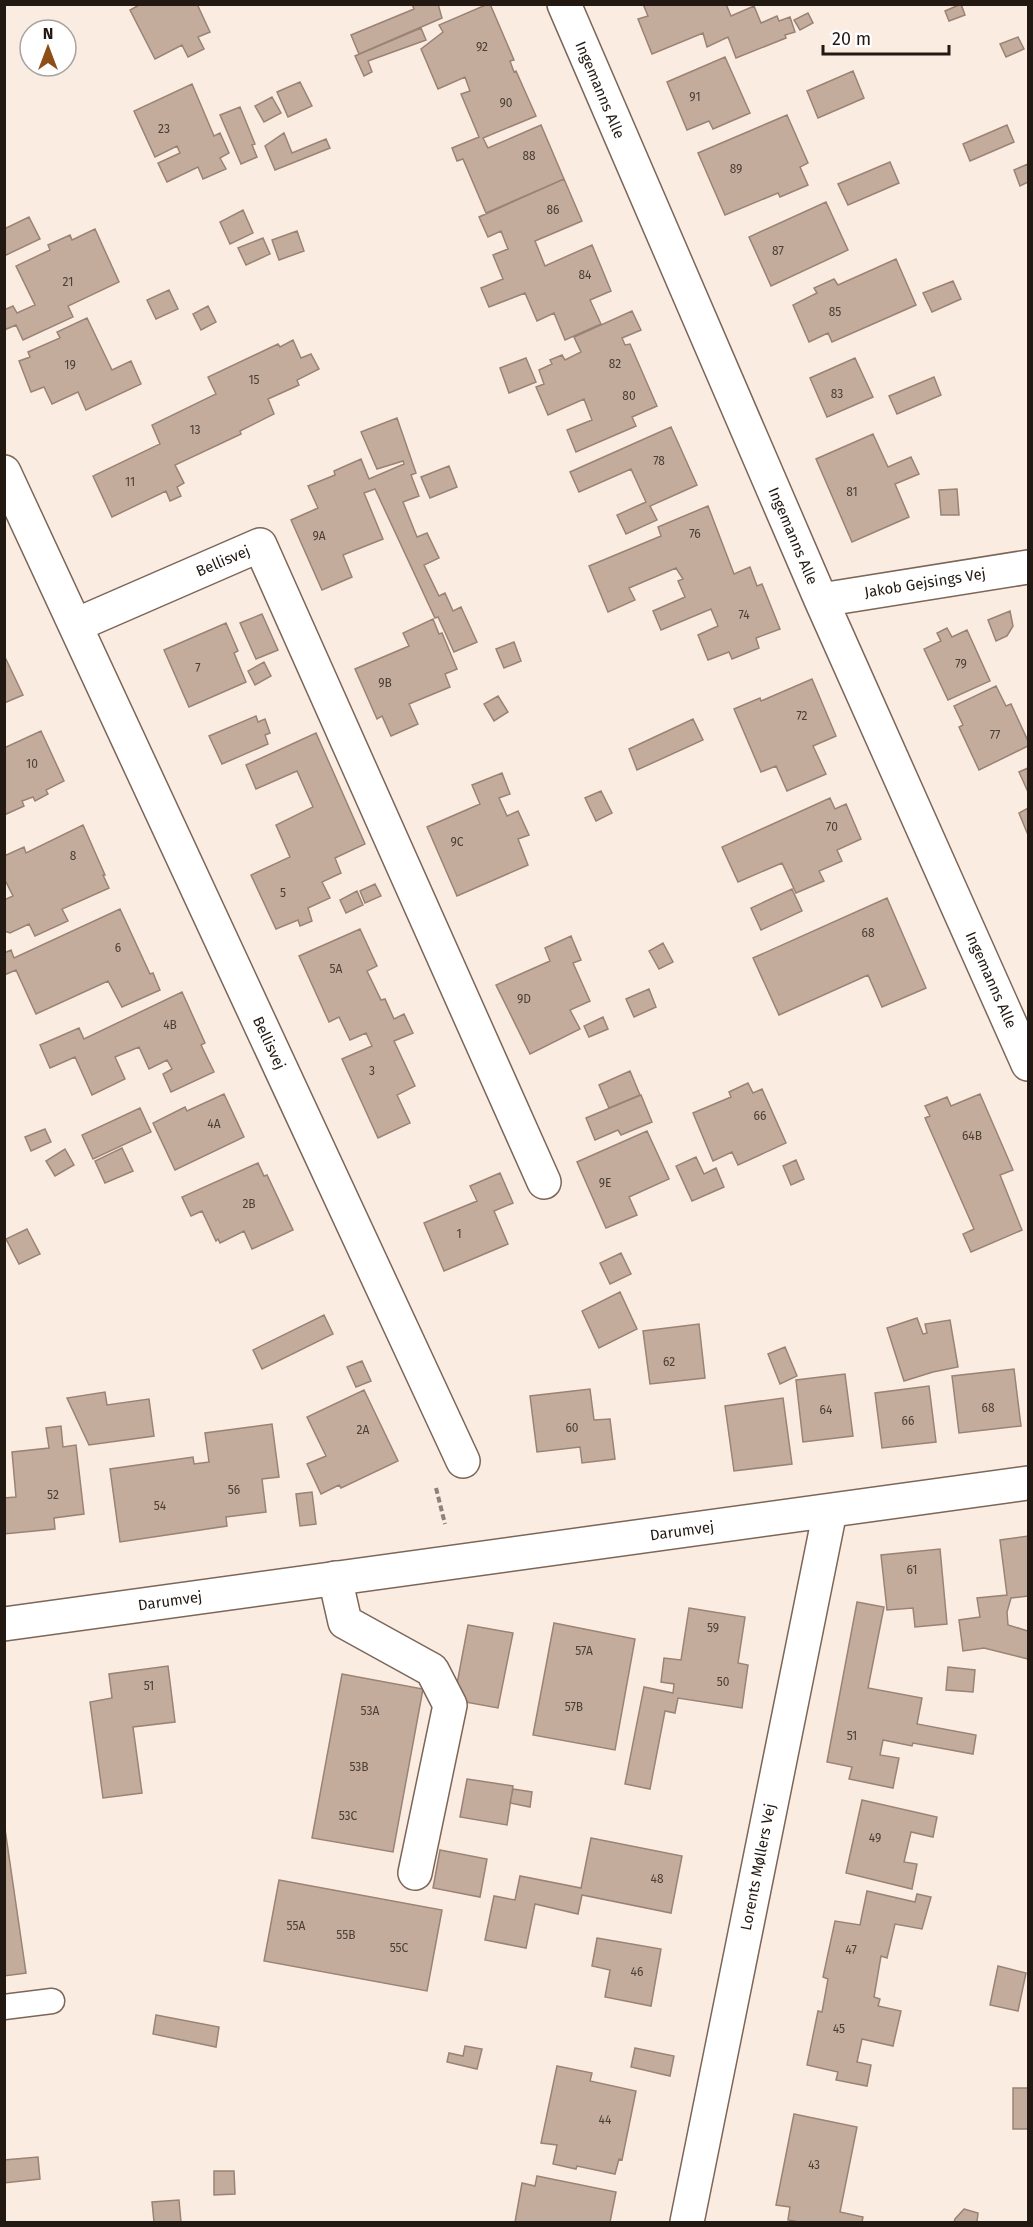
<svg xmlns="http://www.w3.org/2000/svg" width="1033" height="2227" viewBox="0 0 1033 2227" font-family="'Fira Sans',sans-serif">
<rect width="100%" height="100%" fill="#fbece2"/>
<!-- building -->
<path fill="#c3ac9c" stroke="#9a8374" stroke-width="1.5" d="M141,4h56l13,28 -12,5 6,12 -16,8 -6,-12 -27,14 -25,-49z
M412,4h26l4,14 -83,36 -8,-19 63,-26z
M488,4h2l24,56 -4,1 4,11 2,-1 20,45 -53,22 5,10 53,-23 23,54 -78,34 -23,-54 -6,2 -5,-13 27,-11 -18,-43 9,-3 -5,-14 -27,12 -17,-40 22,-17 -4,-7z
M643,4h83l5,12 23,-10 7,17 16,-7 2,5 11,-4 5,15 -10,3 1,3 -50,20 -8,-21 -21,10 -4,-14 -51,21 -14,-35 10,-3z
M961,4l4,11 -16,6 -4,-10z
M808,13l5,10 -13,7 -6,-10z
M421,28l5,12 -58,21 4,11 -8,4 -9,-20z
M1018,37l6,12 -18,8 -6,-13z
M725,57l25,56 -37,16 -4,-8 -22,9 -20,-48z
M853,71l11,27 -46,20 -11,-27z
M300,82l12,24 -24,11 -11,-25z
M192,84l22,52 6,-3 9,20 -9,5 6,11 -23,10 -5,-12 -31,15 -9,-19 22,-10 -3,-7 -22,11 -21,-46z
M272,97l9,16 -17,9 -9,-16z
M240,107l15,37 -3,1 5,12 -16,7 -21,-49z
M787,115l21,48 -8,4 8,18 -28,12 -2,-4 -53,22 -27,-62z
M1007,125l7,17 -44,19 -7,-17z
M284,133l8,20 34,-14 4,9 -55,22 -10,-24z
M890,162l9,21 -51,22 -10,-21z
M1028,164v18l-8,4 -6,-16z
M564,179l18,42 -47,20 10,25 47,-21 19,46 -21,9 11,24 -36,16 -11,-27 -17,8 -12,-28 -36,14 -8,-19 22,-9 -10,-24 15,-6 -7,-18 -13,6 -9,-20z
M826,202l22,48 -77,36 -22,-49z
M243,210l10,23 -23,11 -10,-22z
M29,217l11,22 -36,17v-27z
M95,229l24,53 -51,24 5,11 -50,23 -7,-15 -12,5v-20l9,-4 4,7 18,-8 -19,-39 34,-16 -2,-5 22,-10 2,5z
M297,231l7,20 -25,9 -7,-20z
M263,238l7,16 -24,11 -8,-17z
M896,259l20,46 -84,37 -4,-9 -19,9 -16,-37 24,-12 -3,-5 20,-9 4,6z
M953,281l8,18 -29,13 -9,-19z
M169,290l9,19 -22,10 -9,-19z
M208,306l8,16 -15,8 -8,-16z
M632,311l9,19 -19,8 3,7 5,-1 27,62 -25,11 4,9 -60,26 -9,-22 25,-10 -8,-21 -36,16 -12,-28 8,-3 -5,-14 13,-6 -2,-4 12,-5 3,5 16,-8 -7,-15z
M87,318l25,52 19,-9 10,23 -55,26 -8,-18 -26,12 -8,-17 -13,5 -12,-31 11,-4 -2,-5 32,-14 -3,-6z
M293,340l8,18 10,-4 8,15 -22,11 2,5 -31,14 6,15 -34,17 1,3 -66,31 9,18 -7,4 4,9 -11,5 -4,-10 -54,26 -19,-41 67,-32 -8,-19 64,-31 -8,-17 70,-33 2,3z
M526,358l10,24 -27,11 -9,-25z
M855,358l18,39 -46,20 -17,-39z
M934,377l7,18 -44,19 -8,-18z
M397,418l19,55 -5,2 8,21 -16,6 14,35 10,-4 12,25 -15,7 15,31 6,-3 8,18 8,-4 16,35 -23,10 -16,-35 -3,1 -60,-129 -11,4 19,46 -40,16 9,22 -30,13 -31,-70 27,-12 -10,-22 27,-11 -1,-4 27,-12 8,20 35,-15 -1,-3 -26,8 -16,-37z
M671,427l26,58 -47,21 7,14 -31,14 -9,-19 29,-13 -15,-33 -52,23 -9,-20z
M873,434l15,33 23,-10 8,17 -24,10 14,33 -57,25 -36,-83z
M449,466l8,21 -27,11 -9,-21z
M957,489l2,26h-18l-2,-25z
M708,506l26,68 16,-7 7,19 5,-2 18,45 -24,9 3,10 -27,11 -3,-7 -21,8 -10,-25 20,-9 -7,-17 -50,21 -8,-19 32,-14 -7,-16 5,-2 -7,-11 -47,20 6,12 -27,12 -19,-46 72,-30 -3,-9z
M1010,611l3,15 -6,10 -11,5 -8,-21z
M262,614l16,36 -22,9 -16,-36z
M433,619l6,15 3,-1 15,36 -12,5 5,13 -41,17 9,20 -27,12 -9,-20 -5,3 -22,-50 54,-23 -6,-13z
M226,623l12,28 -4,2 12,29 -57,25 -25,-57z
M947,628l5,9 15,-7 23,51 -42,19 -24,-51 17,-8 -4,-8z
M514,642l7,19 -17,7 -8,-19z
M4,655l19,40 -19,8z
M264,662l7,14 -16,9 -7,-14z
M812,679l24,57 -23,10 13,28 -39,17 -11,-25 -15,6 -27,-63 26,-11 1,3z
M996,686l10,20 5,-2 17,37v5l-49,24 -20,-43 4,-2 -9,-19z
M498,696l10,16 -14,9 -10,-17z
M256,716l2,6 7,-3 5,14 -5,2 3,9 -46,20 -13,-28z
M693,719l10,21 -66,30 -8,-21z
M41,731l23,50 -18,9 2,4 -13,7 -2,-4 -11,4 2,5 -20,9v-67z
M316,733l49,111 -30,14 6,15 -19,9 8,16 -22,10 4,13 -12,5 -2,-6 -22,9 -25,-54 39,-18 -14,-32 37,-18 -16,-36 -41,18 -10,-24z
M1028,768v24l-9,-20z
M502,773l8,21 -11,4 8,18 11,-5 11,24 -11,4 10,26 -71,31 -30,-69 53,-23 -8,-19z
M601,791l11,22 -16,8 -11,-23z
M830,798l5,11 11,-5 15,35 -24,11 5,11 -23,10 5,10 -28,12 -14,-30 -44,19 -16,-35z
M1028,808v27l-9,-22z
M83,825l22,50h-2l6,13 -47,21 6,12 -33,15 -6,-12 -19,9 -6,-2v-31l9,-4 -9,-18v-22l20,-9 2,6z
M375,884l6,12 -16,7 -5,-12z
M792,889l10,22 -41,19 -10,-22z
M357,891l6,14 -17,8 -6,-13z
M887,898l39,90 -44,19 -14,-32 -89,40 -26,-57z
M120,909l30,65 3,-1 7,17 -38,17 -14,-26 -72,33 -20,-44 -12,5v-22l7,-3 3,8z
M360,929l17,37 -10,5 14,29 4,-1 9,20 10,-5 9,19 -19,8 21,45 -18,9 13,28 -32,15 -36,-79 30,-13 -6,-13 -16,7 -11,-23 -10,5 -30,-66z
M571,936l10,24 -8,3 17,38 -20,9 10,19 -50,25 -34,-69 54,-24 -5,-13z
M663,943l10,19 -14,7 -10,-18z
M649,989l7,18 -22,10 -8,-18z
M182,992l23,51 -4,2 13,27 -43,20 -8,-18 9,-5 -5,-9 -18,9 -10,-22 -24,10 10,22 -33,16 -17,-38 -25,11 -10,-23 39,-17 5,11z
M603,1017l5,12 -19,8 -5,-11z
M630,1071l10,24 -31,13 -10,-23z
M748,1083l5,10 9,-4 24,54 -48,22 -6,-13 -19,9 -20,-48 38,-16 -2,-5z
M224,1094l20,43 -69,33 -22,-47 32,-16 2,4z
M980,1094l33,76 -13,5 22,55 -51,22 -8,-18 11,-5 -49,-111 5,-2 -5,-10 22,-9 4,9z
M641,1095l11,27 -31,13 -3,-5 -23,10 -9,-22z
M140,1108l11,24 -58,27 -11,-24z
M45,1129l6,13 -20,9 -6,-14z
M647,1131l22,48 -40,18 8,18 -31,13 -29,-66z
M122,1148l11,23 -28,12 -10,-22z
M65,1149l9,16 -19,11 -9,-15z
M696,1157l8,17 12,-6 8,19 -32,14 -16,-35z
M796,1160l8,19 -13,6 -8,-19z
M258,1163l6,13 3,-1 26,55 -41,19 -8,-18 -24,12 -2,-4 -2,2 -14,-30 -11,5 -9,-19z
M500,1173l13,30 -19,8 14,33 -64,27 -20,-48 53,-22 -7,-15z
M27,1229l13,25 -21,10 -13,-25z
M621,1253l10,21 -21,10 -10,-21z
M620,1292l17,37 -38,19 -17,-37z
M324,1315l9,19 -71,35 -9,-19z
M917,1318l6,16 4,-1 -2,-9 25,-4 8,47 -25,5 -29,9 -17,-53z
M699,1324l6,54 -55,6 -7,-53z
M785,1347l12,29 -17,8 -12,-30z
M362,1361l9,20 -15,6 -9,-20z
M1014,1369l7,57 -62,7 -7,-57z
M845,1374l8,62 -50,6 -7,-62z
M929,1386l7,56 -54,6 -7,-55z
M590,1389l4,31 16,-1 5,40 -33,4 -2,-16 -43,5 -7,-56z
M364,1390l34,71 -57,27 -2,-3 -18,9 -14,-30 19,-8 -19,-39z
M105,1392l2,13 42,-6 5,37 -65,9 -22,-47z
M783,1398l9,66 -58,7 -9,-65z
M272,1424l7,53 -17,2 4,33 -40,5 1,9 -107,16 -10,-73 83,-12 1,7 15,-2 -4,-29z
M61,1426l2,21 13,-2 8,69 -30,4 1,11 -51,5v-36l12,-1 -4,-45 37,-4 -3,-20z
M312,1492l4,32 -16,2 -4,-32z
M1028,1536v60l-17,2 -4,14 1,13 20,6v28l-44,-11 -21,3 -4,-31 21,-3 -3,-19 30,-3 -7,-55z
M940,1549l7,75 -32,3 -2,-19 -26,2 -6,-55z
M857,1602l27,5 -16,81 54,10 -5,26 59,11 -3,19 -60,-11 -1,3 -29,-6 -3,15 19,3 -6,30 -44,-9 3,-12 -25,-5z
M689,1608l56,9 -7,46 10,2 -6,43 -64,-10 -3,15 -10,-2 -15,78 -25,-5 19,-97 29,6 1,-9 -13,-2 3,-24 17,2z
M554,1623l81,16 -20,111 -82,-15z
M468,1625l45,8 -15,75 -44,-8z
M168,1666l7,56 -42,5 9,66 -39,5 -13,-96 22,-4 -3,-24z
M948,1667l27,3 -2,22 -27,-2z
M342,1674l81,15 -30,163 -81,-14z
M467,1779l46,7 -6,39 -47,-8z
M513,1789l19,3 -2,15 -20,-4z
M862,1800l75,17 -4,20 -22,-5 -7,30 13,2 -5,25 -66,-16z
M4,1822l22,151 -22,3z
M591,1838l91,18 -11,57 -89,-18 -4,19 -43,-10 -9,44 -41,-8 9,-44 21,4 5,-24 61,12z
M440,1850l47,9 -7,38 -47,-9z
M279,1880l163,30 -15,81 -163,-30z
M867,1891l48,11 2,-8 14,3 -9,32 -27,-5 -8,34 -6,-2 -7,41 6,2 -2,7 23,5 -8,35 -31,-7 -5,23 14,3 -4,21 -31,-6 2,-8 -31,-7 11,-54 4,1 6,-33 -5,-2 12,-56 25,4z
M597,1938l64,11 -10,57 -46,-9 5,-27 -18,-4z
M998,1966l28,7 -8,38 -28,-6z
M156,2015l63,12 -3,20 -63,-13z
M465,2046l17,3 -5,20 -30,-7 2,-9 14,3z
M635,2048l39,8 -4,20 -39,-9z
M557,2066l35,7 -2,8 46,10 -14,69 -3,-1 -4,15 -38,-8 -1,3 -23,-5 4,-19 -16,-2z
M1013,2088h15v41h-15z
M794,2114l63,13 -17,85 23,5 -1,5h-63l-11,-2 2,-13 -14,-2z
M38,2157l2,22 -36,4v-23z
M214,2171h20l1,23 -21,1z
M537,2176l79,16 -6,30h-95l7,-39 13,3z
M179,2200l2,22h-27l-2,-20z
M964,2209l14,4 -1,9h-23l1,-3z"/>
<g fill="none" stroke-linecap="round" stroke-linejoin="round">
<defs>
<path id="lane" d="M4,2007l48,-6"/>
<path id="street" d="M564,4l257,596 207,464
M4,472l459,989
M821,600l207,-33
M76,625l184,-80 284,637
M335,1578l10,44 87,48 18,35 -35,168
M687,2222l143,-711"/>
<path id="secondary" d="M4,1624l1024,-141"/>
</defs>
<!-- lane casing -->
<use href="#lane" stroke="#7c6658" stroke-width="27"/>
<!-- street casing -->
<use href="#street" stroke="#7c6658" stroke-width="36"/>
<!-- secondary casing -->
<use href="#secondary" stroke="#7c6658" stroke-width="36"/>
<!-- path -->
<path stroke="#8d8179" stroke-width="4" stroke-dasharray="6 3" stroke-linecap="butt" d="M436,1488l9,36"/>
<!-- lane -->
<use href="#lane" stroke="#fff" stroke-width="24"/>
<!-- street -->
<use href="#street" stroke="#fff" stroke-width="33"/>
<!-- secondary -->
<use href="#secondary" stroke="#fff" stroke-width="33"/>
</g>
<g text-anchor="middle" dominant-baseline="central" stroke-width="4.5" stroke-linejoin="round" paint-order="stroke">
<!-- number labels -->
<g font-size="12" fill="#4a3e35">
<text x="482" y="47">92</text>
<text x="695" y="97">91</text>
<text x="506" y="103">90</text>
<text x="164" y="129">23</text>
<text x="529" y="156">88</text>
<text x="736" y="169">89</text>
<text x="553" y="210">86</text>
<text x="778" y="251">87</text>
<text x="585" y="275">84</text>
<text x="68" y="282">21</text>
<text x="835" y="312">85</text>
<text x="615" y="364">82</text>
<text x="70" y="365">19</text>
<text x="254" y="380">15</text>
<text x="837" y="394">83</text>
<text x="629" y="396">80</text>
<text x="195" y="430">13</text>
<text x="659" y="461">78</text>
<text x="130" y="482">11</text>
<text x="852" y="492">81</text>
<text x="695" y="534">76</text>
<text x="319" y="536">9A</text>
<text x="744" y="615">74</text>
<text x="961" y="664">79</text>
<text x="198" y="668">7</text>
<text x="385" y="683">9B</text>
<text x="802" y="716">72</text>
<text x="995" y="735">77</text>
<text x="32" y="764">10</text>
<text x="832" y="827">70</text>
<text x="457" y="842">9C</text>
<text x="73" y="856">8</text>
<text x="283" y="893">5</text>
<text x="868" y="933">68</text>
<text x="118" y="948">6</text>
<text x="336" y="969">5A</text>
<text x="524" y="999">9D</text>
<text x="170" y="1025">4B</text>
<text x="372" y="1071">3</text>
<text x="760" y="1116">66</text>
<text x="214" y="1124">4A</text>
<text x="972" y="1136">64B</text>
<text x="605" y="1183">9E</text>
<text x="249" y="1204">2B</text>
<text x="459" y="1234">1</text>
<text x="669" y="1362">62</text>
<text x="988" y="1408">68</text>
<text x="826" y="1410">64</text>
<text x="908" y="1421">66</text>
<text x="572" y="1428">60</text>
<text x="363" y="1430">2A</text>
<text x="234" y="1490">56</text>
<text x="53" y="1495">52</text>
<text x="160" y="1506">54</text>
<text x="912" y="1570">61</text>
<text x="713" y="1628">59</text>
<text x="584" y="1651">57A</text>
<text x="723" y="1682">50</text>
<text x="149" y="1686">51</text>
<text x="574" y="1707">57B</text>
<text x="370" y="1711">53A</text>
<text x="852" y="1736">51</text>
<text x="359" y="1767">53B</text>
<text x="348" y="1816">53C</text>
<text x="875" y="1838">49</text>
<text x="657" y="1879">48</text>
<text x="296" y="1926">55A</text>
<text x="346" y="1935">55B</text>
<text x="399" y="1948">55C</text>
<text x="851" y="1950">47</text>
<text x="637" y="1972">46</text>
<text x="839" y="2029">45</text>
<text x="605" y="2120">44</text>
<text x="814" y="2165">43</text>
</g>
<!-- street labels -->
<g font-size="15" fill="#221913" stroke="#fff">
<text transform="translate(600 90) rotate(67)">Ingemanns Alle</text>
<text transform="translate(793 536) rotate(67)">Ingemanns Alle</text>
<text transform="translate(223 561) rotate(-23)">Bellisvej</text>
<text transform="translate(925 583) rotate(-9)">Jakob Gejsings Vej</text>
<text transform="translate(991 980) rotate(66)">Ingemanns Alle</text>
<text transform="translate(269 1043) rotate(65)">Bellisvej</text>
<text transform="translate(682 1531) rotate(-8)">Darumvej</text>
<text transform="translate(170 1601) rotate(-8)">Darumvej</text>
<text transform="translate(758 1867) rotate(-79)">Lorents Møllers Vej</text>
</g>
</g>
<!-- border -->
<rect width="1033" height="2227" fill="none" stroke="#221913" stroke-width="12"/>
<!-- north arrow -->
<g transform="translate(48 48)"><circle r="28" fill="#ffffff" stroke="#a7a3a1" stroke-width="1.5"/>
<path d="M0-4.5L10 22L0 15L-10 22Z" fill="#8e4e16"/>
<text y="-9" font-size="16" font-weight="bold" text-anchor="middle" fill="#221913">N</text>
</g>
<!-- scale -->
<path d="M823 45v9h126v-9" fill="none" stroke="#221913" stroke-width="3"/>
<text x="832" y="45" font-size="18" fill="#221913" stroke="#ffffff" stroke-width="4.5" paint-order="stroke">20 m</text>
</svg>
